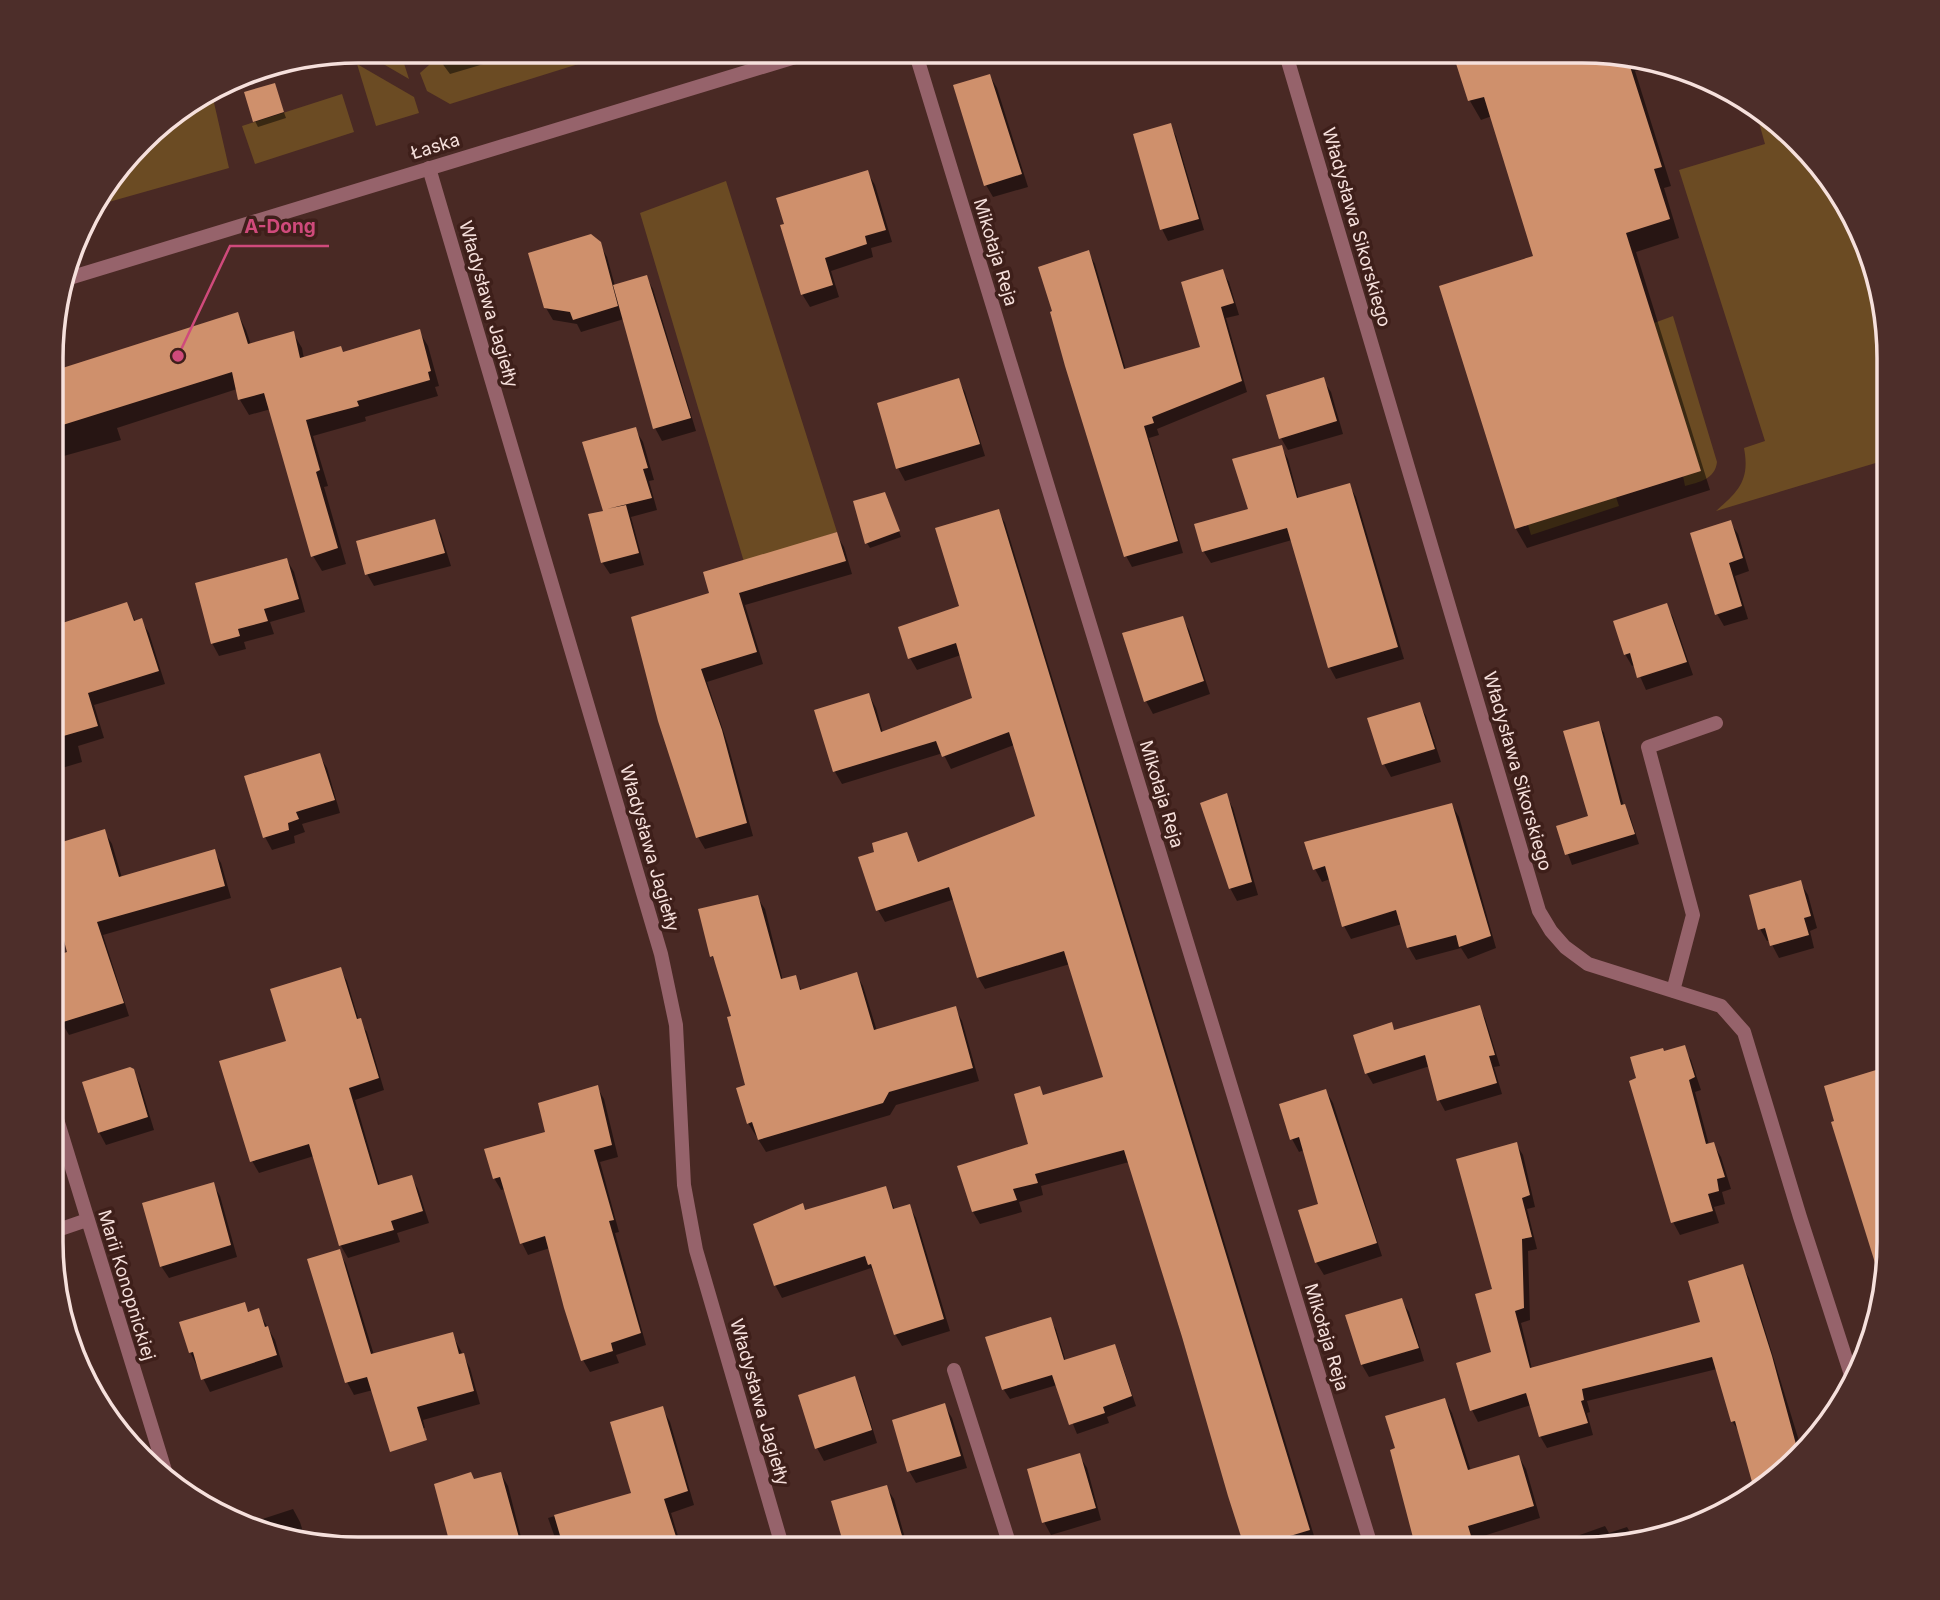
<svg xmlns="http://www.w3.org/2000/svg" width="1940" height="1600" viewBox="0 0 1940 1600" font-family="Inter,sans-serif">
<rect width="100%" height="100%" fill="#492924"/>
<!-- green -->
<path fill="#6b4b23" d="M361,51h39l9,28z
M464,51h156l-170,53 -23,-13 -7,-18 18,-16z
M357,64l57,33 5,16 -43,13z
M212,94l17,74 -138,39 65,-80z
M342,94l12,38 -99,32 -13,-38z
M1756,112l43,28 67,100 23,118v101l-173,52c23,-20 34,-31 28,-63l21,-7 -86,-271 86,-26z
M726,181l111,351 -93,30 -104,-349z
M1673,316l44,146c-2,17 -17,20 -32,24l-2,-10 17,-6 -46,-147z
M1616,497l3,9 -88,29 -3,-10z"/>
<!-- shadow -->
<path fill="#0007" d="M433,51h69l2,7 -54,16z
M1454,51h148l54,13 -21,7 36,115 -7,2 15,50 -43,14 74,238 -183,58 -11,-19 -75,-241 94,-31 -43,-141 -11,4 -11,-19z
M990,76l7,12 31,99 -35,10 -7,-12z
M274,85l12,33 -28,9 -3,-6z
M1170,125l6,11 28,94 -36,11 -6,-12z
M867,172l8,13 17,57 -21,6 2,9 -42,14 8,26 -29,10 -8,-13z
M599,243l8,14 8,29 31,-9 7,12 43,142 -34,10 -7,-13 -31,-109 -43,13 -4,-8 -24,-4 -7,-12z
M1088,252l7,12 31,106 76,-22 20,-77 7,11 10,33 -13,3 21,74 -90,37 2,6 -10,3 34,115 -51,14 -6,-11z
M238,314l8,16 5,15 42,-12 9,15 2,11 40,-5 75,-23 9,15 11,40 -4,1 3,9 -73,21 1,4 -53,15 15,50 -4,1 22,77 -24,7 -9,-15 -42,-147 -22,6 -9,-15 -3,-11 -120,39 4,12 -68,19v-85z
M958,380l7,12 20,64 -80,25 -7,-13z
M1323,380l8,12 12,42 -55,16 -7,-12z
M635,429l8,13 11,38 -5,1 8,29 -26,7 13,48 -34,9 -8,-12 3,-50z
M1281,447l7,12 11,41 50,-15 7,12 48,162 -68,20 -6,-11 -38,-128 -81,23 -7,-11 -7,-26 54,-16z
M888,500l13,37 -31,11 -3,-5z
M998,511l7,12 313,1026h-72l-117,-387 -88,24 2,9 -24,7 3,10 -42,12 -7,-12 57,-67 9,-57 5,8 61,-18 -35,-114 -85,25 -7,-12 -23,-78 -70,23 -7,-12 -1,-57 30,-19 12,29 118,-46 -23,-72 -63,24 -8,-16 -101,31 -7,-12 34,-77 7,13 7,25 92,-34 -14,-44 -44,15 -7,-12 51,-51z
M434,522l7,12 10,32 -77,20 -7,-12z
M1730,522l8,12 11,37 -14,5 13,43 -24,7 -7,-12z
M836,534l8,13 8,27 -107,31 18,59 -56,18 21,63 25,91 -48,13 -7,-12 -38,-117 52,-126z
M287,560l7,12 11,40 -35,10 4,12 -30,8 2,7 -27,7 -7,-13z
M126,604l10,18 5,-2 8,13 16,51 -71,21 10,33 -26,8 4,16 -30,9 1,-144z
M1666,605l7,12 20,58 -47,15 -11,-25 -3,1 -7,-12z
M1182,618l7,12 21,64 -57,20 -7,-13z
M1419,704l7,12 15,46 -50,15 -7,-13z
M1598,723l6,10 20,74 6,9 9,28 -67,21 -14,-38 32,-10z
M319,755l8,13 13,45 -38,11 3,8 -11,4 1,7 -23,7 -7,-13z
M1226,796l7,12 25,87 -21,6 -7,-13z
M1452,805l7,12 37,131 -28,11 -7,-11 -45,12 -7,-12 -7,-24 -51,15 -7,-13 -14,-47 -8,3 -7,-13z
M104,831l8,13 10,34 92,-27 7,12 10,35 -128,37 26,81 -60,19 -7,-12 -10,-31 17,-39z
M1800,882l8,13 9,33 -7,3 4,17 -35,10 -9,-17h-3l-7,-12z
M757,897l8,12 18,72 12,-4 7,14 54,-17 7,12 14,45 78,-23 7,13 17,60 -83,24 -6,10 -124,37 -18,-29 -1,-36 -14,-69 -15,-50 -6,-12 -12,-45z
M340,969l7,12 12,40 8,11 17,58 -29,10 25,86 31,-9 7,12 11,34 -32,10 3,9 -52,16 -7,-12 -27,-90 -55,17 -7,-12 37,-119z
M1479,1007l6,11 15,48 -6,1 8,27 -57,17 -6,-11 -9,-34 -57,18 -6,-10 -12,-38 36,-12 4,7z
M1684,1048l7,12 10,30 -6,2 14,53 4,-1 8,13 10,32 -9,3 3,12 -11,3 5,16 -39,12 -7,-13 -35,-142 26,-27z
M132,1070l8,14 14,46 -48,15 -7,-13z
M597,1087l7,12 14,58 -18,5 19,70 -4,1 31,112 -30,10 3,8 -29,9 -7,-12 -33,-112 -22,7 -6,-12 -16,-54 -5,1 -7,-12z
M1326,1091l7,12 49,153 -58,19 -8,-13 4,-57 -16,-55 -5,2 -7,-13z
M1516,1144l7,11 12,52 -8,2 10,40 -9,2 2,69 -9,3 11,46 171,-46 39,-57 7,12 54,176 -3,5 -45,30 -15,-56 -8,-12 -15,-52 -130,32 3,11 -3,1 6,22 -46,13 -7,-12 -9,-31 -53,17 -6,-12 21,-57 1,-63z
M213,1184l7,12 17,61 -68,21 -8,-12z
M886,1189l9,21 14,-4 7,12 34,113 -48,15 -7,-12 -19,-57 -5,-9 -89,30 -7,-13 28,-80 3,6z
M339,1251l7,13 28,91 78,-21 18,34 10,36 -57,16 2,8 -35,8 -17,-46 -19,5 -7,-13z
M53,1269l8,12 16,52 -6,2z
M1401,1300l8,12 15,49 -55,16 -7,-12 -15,-49z
M244,1304l6,10 8,-3 17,29 8,27 -73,25 -20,-40z
M1050,1320l6,9 10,33 48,-16 5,9 17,51 -29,11 2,6 -32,11 -20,-49 -47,14 -6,-9 -16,-52z
M854,1378l7,13 16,52 -53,18 -7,-13z
M1445,1400l7,13 19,58 48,-14 7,12 14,49 -66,21 3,10h-57l-3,-6z
M945,1406l7,12 15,50 -51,15 -7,-12z
M662,1408l8,14 24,83 -23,8 10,33 25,-7 6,10h-153l-11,-31 85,-24z
M1079,1455l8,13 14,52 -50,15 -7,-13z
M501,1474l7,12 16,63h-49l-4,-7z
M886,1487l8,12 14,50h-61z
M293,1509l7,13 5,16 6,-2 4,7 -74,-17z
M1605,1526l4,7 18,-6 7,12 -52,10 -5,-13z"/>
<!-- building -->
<path fill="#cf906c" d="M1452,51h150l25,6 35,110 -8,2 16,50 -44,14 75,238 -186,58 -76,-243 94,-30 -49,-159 -16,4z
M990,74l32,100 -38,12 -31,-101z
M275,83l9,29 -31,10 -9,-30z
M1171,123l28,96 -39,11 -27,-96z
M868,170l18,60 -21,6 2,8 -42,14 8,27 -32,10 -21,-70 4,-1 -8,-26z
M591,234l10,8 17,64 -45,14 -3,-8 -26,-4 -16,-55z
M1089,250l35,119 76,-22 -19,-65 42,-13 11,34 -13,4 21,74 -90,36 2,6 -10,3 34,115 -54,16 -59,-191 -15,-54 2,-1 -14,-44z
M647,275l44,143 -38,11 -40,-144z
M238,312l10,32 46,-13 6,27 41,-12 2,6 77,-23 11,42 -3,1 2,8 -73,21 2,5 -53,14 14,50 -4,2 22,76 -27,9 -47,-164 -26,7 -6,-28 -179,56v-57z
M1324,377l13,44 -58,18 -13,-44z
M959,378l21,66 -84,25 -19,-66z
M636,427l12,41 -5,1 9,29 -45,11 19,-4 13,48 -38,10 -13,-49 15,-3 -21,-69z
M1282,445l15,53 53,-15 48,164 -70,21 -41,-140 -85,24 -8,-28 54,-15 -16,-50z
M885,492l15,39 -35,13 -12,-43z
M999,509l311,1021 -63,19h-2l-17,-53 -46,-159 -58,-187 -89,24 3,9 -25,6 4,11 -45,12 -15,-46 71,-22 -14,-50 26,-8 3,9 60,-18 -39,-126 -87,27 -28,-91 -73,24 -18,-54 16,-5 -2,-9 35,-11 11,30 117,-46 -26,-84 -67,25 -6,-16 -103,31 -19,-62 55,-17 12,39 91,-34 -16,-55 -48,16 -10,-32 61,-21 -24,-78z
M435,519l10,34 -80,22 -9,-34z
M1731,520l12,38 -14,5 13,43 -27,9 -25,-82z
M837,532l9,29 -107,32 18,59 -56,17 21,61 25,93 -51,15 -38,-117 -27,-104 78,-24 -6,-21z
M287,558l12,41 -35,10 4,12 -30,8 2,7 -29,8 -16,-61z
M127,602l7,19 8,-3 17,53 -71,22 10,33 -45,13v-113z
M1667,603l20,59 -50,16 -7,-25 -6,2 -11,-34z
M1183,616l21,65 -60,21 -22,-69z
M1420,702l15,47 -53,16 -15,-47z
M1599,721l22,84 4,-1 10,30 -70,21 -9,-29 32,-10 -25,-85z
M320,753l15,47 -39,12 3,7 -11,4 1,7 -26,8 -19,-62z
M1227,793l25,89 -23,7 -29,-86z
M1452,803l39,133 -32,11 -3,-12 -49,13 -11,-38 -54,17 -17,-61 -12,4 -9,-28z
M105,829l14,48 96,-28 10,37 -128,36 27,81 -64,20 -8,-25v-41l15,-5 -15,-56v-51z
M1801,880l10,36 -7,2 5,17 -39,11 -5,-18 -7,2 -9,-35z
M758,895l23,84 15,-4 4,15 57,-18 17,58 82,-24 17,62 -84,24 -6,11 -125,37 -6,-18 -5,2 -11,-36 9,-3 -18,-68 4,-1 -18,-60 -3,1 -12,-48z
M341,967l16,52 4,-1 18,60 -30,10 29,97 34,-10 11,36 -32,10 3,9 -55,16 -30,-102 -59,18 -31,-101 67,-20 -16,-52z
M1480,1005l15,50 -6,1 8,27 -60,18 -12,-46 -60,19 -12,-39 39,-13 2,8z
M1685,1045l10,32 -6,3 17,64 8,-2 11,35 -8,2 2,12 -11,3 5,17 -42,12 -42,-142 7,-3 -6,-21 33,-9 1,3z
M1889,1066v197l-6,19h-2l-50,-160 3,-1 -10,-35z
M130,1067l4,2 14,48 -50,16 -16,-51z
M598,1085l14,60 -18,5 20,70 -5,1 32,112 -30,10 2,8 -32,10 -17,-53 -19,-72 -25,8 -20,-67 -7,2 -9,-30 61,-17 -7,-29z
M1326,1089l51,154 -62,20 -17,-53 20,-6 -19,-67 -9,3 -11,-36z
M1517,1142l13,53 -8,3 10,39 -10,2 2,69 -9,3 15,57 170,-46 -12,-41 55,-17 29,92 28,103 -46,30 -19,-68 -4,1 -19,-65 -130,32 2,11 -3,1 7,22 -49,14 -13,-44 -56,18 -14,-48 35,-11 -16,-58 17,-5 -36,-130z
M214,1182l17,63 -71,22 -18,-64z
M886,1186l7,23 17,-5 34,115 -50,16 -23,-71 -3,1 -3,-9 -91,30 -21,-62 50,-21 2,7z
M340,1249l31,105 82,-22 6,22 5,-1 10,38 -57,16 10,33 -37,12 -23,-75 -22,6 -38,-124z
M1402,1298l17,50 -58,17 -16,-50z
M245,1302l3,10 11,-4 6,19 3,-1 9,29 -76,25 -8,-28 -4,1 -10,-31z
M1051,1317l13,43 51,-16 17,52 -29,11 2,6 -36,12 -17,-50 -50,15 -17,-53z
M855,1376l17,54 -57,19 -17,-54z
M1445,1398l23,72 51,-15 15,51 -66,20 7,23h-59l-26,-99 5,-2 -10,-32z
M945,1403l16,53 -54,16 -15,-52z
M663,1406l25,85 -24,8 16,50h-72l-3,-11 -41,11 -10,-34 77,-22 -21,-71z
M1080,1453l16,55 -54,15 -15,-54z
M471,1472l3,7 27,-7 19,69 -30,8 -3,-10 -36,9 -17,-64z
M887,1485l16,54 -32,10h-26l-14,-48z"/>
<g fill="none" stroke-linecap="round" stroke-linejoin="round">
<!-- minor -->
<path stroke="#96636b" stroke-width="14" d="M915,51l457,1498
M1285,51l254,860 12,20 14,16 23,17 133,42 23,26 56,185 54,167
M429,168l232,786 15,71 8,160 12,65 87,299
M1673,991l20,-76 -45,-168 68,-24
M52,1103l115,374
M52,1232l35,-12
M954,1370l57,179"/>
<!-- tertiary -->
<path stroke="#96636b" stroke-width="14" d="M66,279l749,-228"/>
</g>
<g text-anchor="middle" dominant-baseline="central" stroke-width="7" stroke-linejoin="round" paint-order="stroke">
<!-- street labels -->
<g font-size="18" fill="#f6e0dc" stroke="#3e1f1a">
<text transform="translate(435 146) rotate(-17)">Łaska</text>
<text transform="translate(1357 227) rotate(74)">Władysława Sikorskiego</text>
<text transform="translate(996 252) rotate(73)">Mikołaja Reja</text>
<text transform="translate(489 304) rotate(74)">Władysława Jagiełły</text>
<text transform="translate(1518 771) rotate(74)">Władysława Sikorskiego</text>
<text transform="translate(1162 794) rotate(73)">Mikołaja Reja</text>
<text transform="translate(650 848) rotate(74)">Władysława Jagiełły</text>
<text transform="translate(127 1285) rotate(73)">Marii Konopnickiej</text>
<text transform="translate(1327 1337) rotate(73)">Mikołaja Reja</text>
<text transform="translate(760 1402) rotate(74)">Władysława Jagiełły</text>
</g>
</g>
<!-- crop -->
<path d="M0 0H1940V1600H0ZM358 63H1582A295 295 0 0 1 1877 358V1242A295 295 0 0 1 1582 1537H358A295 295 0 0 1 63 1242V358A295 295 0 0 1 358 63Z" fill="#4d2e2a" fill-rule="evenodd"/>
<path fill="none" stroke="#f6e0dc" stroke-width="3.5" d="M358 63H1582A295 295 0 0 1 1877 358V1242A295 295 0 0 1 1582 1537H358A295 295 0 0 1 63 1242V358A295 295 0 0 1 358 63Z"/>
<!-- callouts -->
<path fill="none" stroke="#cf4a7b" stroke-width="2.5" d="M178 356L230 246H329"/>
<circle fill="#cf4a7b" stroke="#3e1f1a" stroke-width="2.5" cx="178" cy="356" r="7"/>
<g font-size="19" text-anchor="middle" font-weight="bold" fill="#cf4a7b" stroke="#3e1f1a" stroke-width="7" stroke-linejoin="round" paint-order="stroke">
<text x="280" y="233">A-Dong</text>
</g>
</svg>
